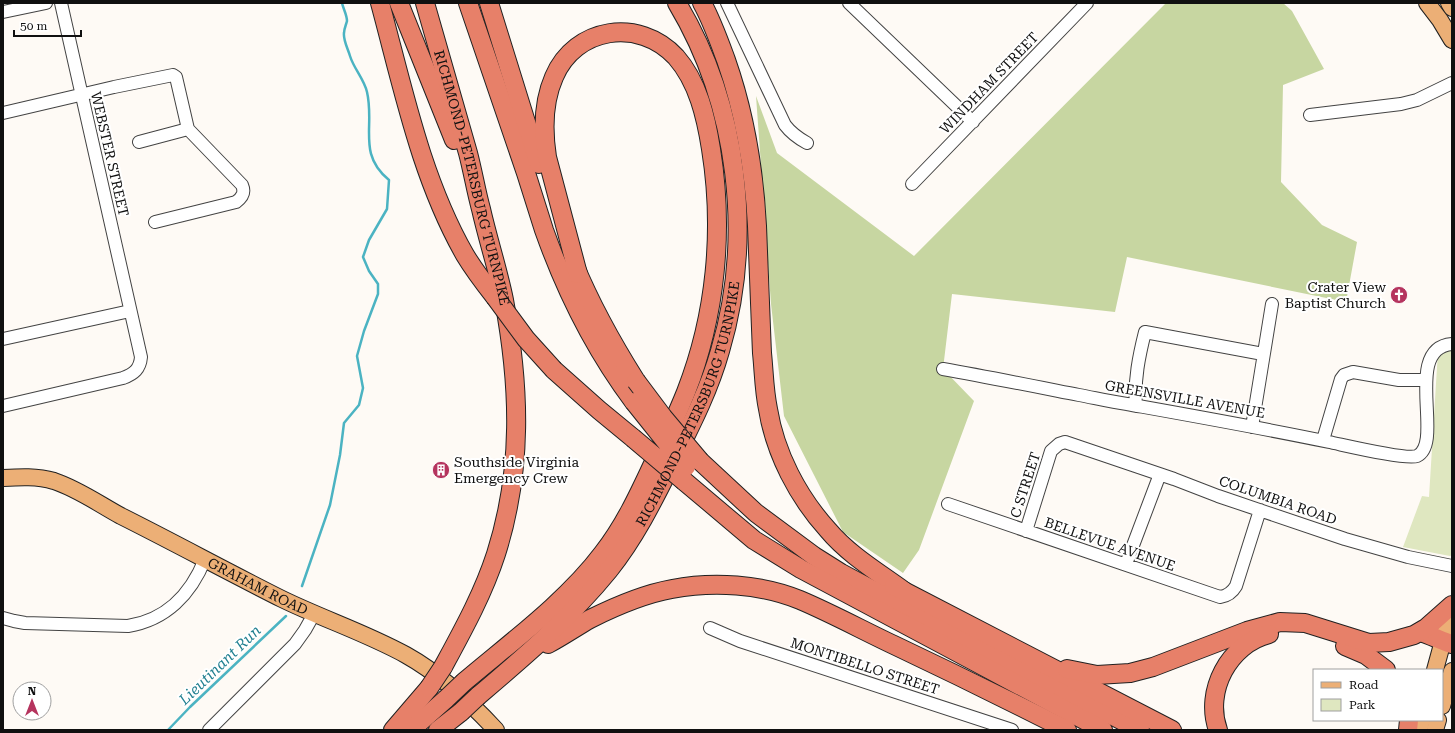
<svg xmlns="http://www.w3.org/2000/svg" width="1455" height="733" viewBox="0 0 1455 733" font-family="'Roboto Serif',serif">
<rect width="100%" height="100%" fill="#fefaf5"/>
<!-- green -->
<path fill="#dfe7c0" d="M1452,350v205l-2,1 -47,-9 19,-51 7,1 9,-146z"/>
<!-- forest -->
<path fill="#c7d6a1" d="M1166,3h117l9,8 32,58 -41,16 -2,97 41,43 35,17 -11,60 -219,-45 -12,55 -163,-18 -9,75 31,32 -55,149 -16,23 -60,-41 -59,-116 -13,-112 -15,-208 21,57 137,103z"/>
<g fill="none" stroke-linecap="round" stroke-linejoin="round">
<!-- stream -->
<path stroke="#4bb3c2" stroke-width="2.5" d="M302,586l28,-81 10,-50 4,-32 15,-18 4,-17 -6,-32 7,-25 14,-37v-10l-9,-13 -6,-14 6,-17 18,-31 2,-29c-32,-26 -14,-54 -22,-88 -3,-13 -13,-23 -17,-36 -2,-7 -7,-16 -6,-23 0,-4 2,-8 3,-12 0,-6 -4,-13 -5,-18
M168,730l22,-23 96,-91"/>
<defs>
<path id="minor" d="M727,3l58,122c6,8 13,13 22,18
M849,3l124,119
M3,12l43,-9
M3,113l111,-26 59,-12 3,2 12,52
M1310,115l91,-11 16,-4 35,-17
M139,142l49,-13 54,56c3,7 1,12 -6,17l-81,20
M912,184l175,-181
M3,339l127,-28
M943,369c45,8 90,17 136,26 16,3 32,7 48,9 67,12 135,24 202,38 15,3 77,18 88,14 28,-13 -15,-108 35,-112
M3,406l120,-28c11,-4 17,-9 18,-21l-80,-354
M1136,406c-2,-26 3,-50 9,-74l118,22
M1252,427l20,-123
M1323,440l18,-61 3,-4 9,-3 46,8h27
M948,504l272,93c7,-1 12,-4 16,-11l24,-76
M1026,531l25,-80 8,-7 6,-2 109,37 44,17 127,43 63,18 44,9
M1126,564l34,-90
M3,618l11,3 11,2 103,3c38,-6 63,-32 77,-67
M710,628l30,13 272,89
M209,730l86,-86 10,-14 9,-16"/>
<g id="major">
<path d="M1427,3l13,17 12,20"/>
<path d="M1449,3l3,5"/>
<path id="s1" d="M3,478c17,-1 34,-2 51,3 24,8 45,23 67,35 54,27 107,56 161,83 41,20 84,34 124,56 34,19 64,47 90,75"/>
<path d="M1435,670l17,-62"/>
<path d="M1442,706l10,-35"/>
<path d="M1419,730l3,-10"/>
<path d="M1435,730l3,-10"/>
</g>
<g id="highway">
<path d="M380,3c23,85 41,175 85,252 9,15 19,28 30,42"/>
<path d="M399,3l55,137"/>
<path id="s2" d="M425,3l43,150c5,19 8,38 13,56 7,31 17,61 23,91 16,87 19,169 -8,254 -13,40 -33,76 -53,113"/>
<path d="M468,3c19,57 39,113 58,170 6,19 12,38 18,57 22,62 51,120 90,172"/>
<path d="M489,3l50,161"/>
<path d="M702,3c10,18 17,38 24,57 19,54 28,109 31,166 2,43 3,85 5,127 2,19 2,37 6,56 7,44 30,88 60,121 21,25 50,42 76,61"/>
<path d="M574,264c17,41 38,79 62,117"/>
<path d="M554,370l45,40 34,28"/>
<path d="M700,461l56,52 58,43 27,17 67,36 232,121"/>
<path d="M684,481l70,59 47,29 302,161"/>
<path d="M894,586l278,144"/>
<path d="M1420,632c11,3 21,9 32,12"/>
<path d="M548,644c15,-8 28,-17 42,-25 26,-13 54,-25 82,-30 41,-8 89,-5 128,11 33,14 64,31 96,46 57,27 114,55 171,84"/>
<path d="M1345,646l21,9 20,15"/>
<path d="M1067,669l30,6 33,-2 23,-6 94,-36 33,-9 25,1 64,20 20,-1 25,-7 12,-7 26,-23"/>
<path d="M464,682c46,-39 103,-81 139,-129 21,-27 35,-57 49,-87 12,-24 24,-49 34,-74 30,-77 38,-162 25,-243 -5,-32 -13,-67 -35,-92 -37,-40 -101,-30 -122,20 -11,25 -11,54 -7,80l31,117"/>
<path id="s3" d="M478,696c46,-39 93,-79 131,-126 27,-34 45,-71 64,-109 18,-36 36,-71 47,-110 34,-114 18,-246 -43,-348"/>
<path d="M393,730l36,-42"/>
<path d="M411,730l35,-31"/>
<path d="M438,730l23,-18"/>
<path d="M1218,730c-14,-39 11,-86 51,-96"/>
<path d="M1408,730l1,-10"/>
</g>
</defs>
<!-- minor casing -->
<use href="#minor" stroke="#434343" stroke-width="14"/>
<!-- major casing -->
<use href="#major" stroke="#212121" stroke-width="18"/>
<!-- highway casing -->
<use href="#highway" stroke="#212121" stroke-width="20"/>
<!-- minor -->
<use href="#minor" stroke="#fff" stroke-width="12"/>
<!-- major -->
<use href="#major" stroke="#ecaf76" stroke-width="16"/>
<!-- highway -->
<use href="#highway" stroke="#e78069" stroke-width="18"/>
<defs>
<path id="highway-bridge" d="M495,297l31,42 28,31
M636,381l27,36 37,44
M634,402l52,65
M633,438l51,43
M429,688l14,-21
M446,699l18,-17
M461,712l17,-16"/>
</defs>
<!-- highway-bridge casing -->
<use href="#highway-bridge" stroke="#212121" stroke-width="20" stroke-linecap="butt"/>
<!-- highway-bridge -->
<use href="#highway-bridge" stroke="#e78069" stroke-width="18"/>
</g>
<!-- icons -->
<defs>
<symbol id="church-disc" viewBox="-11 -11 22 22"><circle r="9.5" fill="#b5345e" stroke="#fff"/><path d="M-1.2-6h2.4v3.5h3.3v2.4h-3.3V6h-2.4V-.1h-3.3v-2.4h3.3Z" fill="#fff"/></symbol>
<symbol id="building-disc" viewBox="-11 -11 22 22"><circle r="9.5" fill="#b5345e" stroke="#fff"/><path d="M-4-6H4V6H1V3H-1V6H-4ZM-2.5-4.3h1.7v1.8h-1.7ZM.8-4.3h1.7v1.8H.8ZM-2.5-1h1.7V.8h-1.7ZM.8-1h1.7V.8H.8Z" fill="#fff"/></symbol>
</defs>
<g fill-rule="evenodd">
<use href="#church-disc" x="1389" y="285" width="20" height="20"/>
<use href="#building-disc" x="431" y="460" width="20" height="20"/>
</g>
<g text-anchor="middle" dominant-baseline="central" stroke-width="4" stroke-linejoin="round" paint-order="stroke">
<!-- street labels -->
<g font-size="14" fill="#101010" stroke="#fff">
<text transform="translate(989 83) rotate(-46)">WINDHAM STREET</text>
<text transform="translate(110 154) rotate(77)">WEBSTER STREET</text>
<text stroke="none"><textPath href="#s2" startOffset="181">RICHMOND-PETERSBURG TURNPIKE</textPath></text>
<text transform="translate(1185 399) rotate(10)">GREENSVILLE AVENUE</text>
<text stroke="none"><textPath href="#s3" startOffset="368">RICHMOND-PETERSBURG TURNPIKE</textPath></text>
<text transform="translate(1025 485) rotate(-72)">C STREET</text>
<text transform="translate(1278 500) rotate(19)">COLUMBIA ROAD</text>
<text transform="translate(1110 544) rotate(19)">BELLEVUE AVENUE</text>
<text stroke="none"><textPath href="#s1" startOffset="281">GRAHAM ROAD</textPath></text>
<text transform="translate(865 666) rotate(18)">MONTIBELLO STREET</text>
</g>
<!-- poi labels -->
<g font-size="14" fill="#101010" stroke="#fff" text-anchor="end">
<text x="1386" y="287">Crater View<tspan x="1386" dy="16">Baptist Church</tspan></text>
<text x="454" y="462" text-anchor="start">Southside Virginia<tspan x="454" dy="16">Emergency Crew</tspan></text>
</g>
<!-- water labels -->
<g font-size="15" font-style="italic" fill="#228091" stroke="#fff">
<text transform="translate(220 665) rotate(-44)">Lieutinant Run</text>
</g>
</g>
<!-- border -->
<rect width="1455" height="733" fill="none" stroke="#101010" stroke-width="8"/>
<!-- legend -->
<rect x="1313" y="669" width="130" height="52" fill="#ffffff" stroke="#9f9f9f"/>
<rect x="1321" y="682" width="20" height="6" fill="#ecaf76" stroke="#9f9f9f"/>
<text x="1349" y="689" font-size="12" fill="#101010">Road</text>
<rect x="1321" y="699" width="20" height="12" fill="#dfe7c0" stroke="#9f9f9f"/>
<text x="1349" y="709" font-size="12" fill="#101010">Park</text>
<!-- north arrow -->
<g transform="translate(32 701)"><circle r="19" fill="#ffffff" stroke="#9f9f9f"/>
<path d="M0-3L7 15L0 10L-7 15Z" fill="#b5345e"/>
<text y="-6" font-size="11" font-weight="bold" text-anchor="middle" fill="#101010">N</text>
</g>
<!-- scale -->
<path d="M14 30v6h67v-6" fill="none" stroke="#101010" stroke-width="2"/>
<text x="20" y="30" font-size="12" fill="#101010" stroke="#ffffff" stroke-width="3" paint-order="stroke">50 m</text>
</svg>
